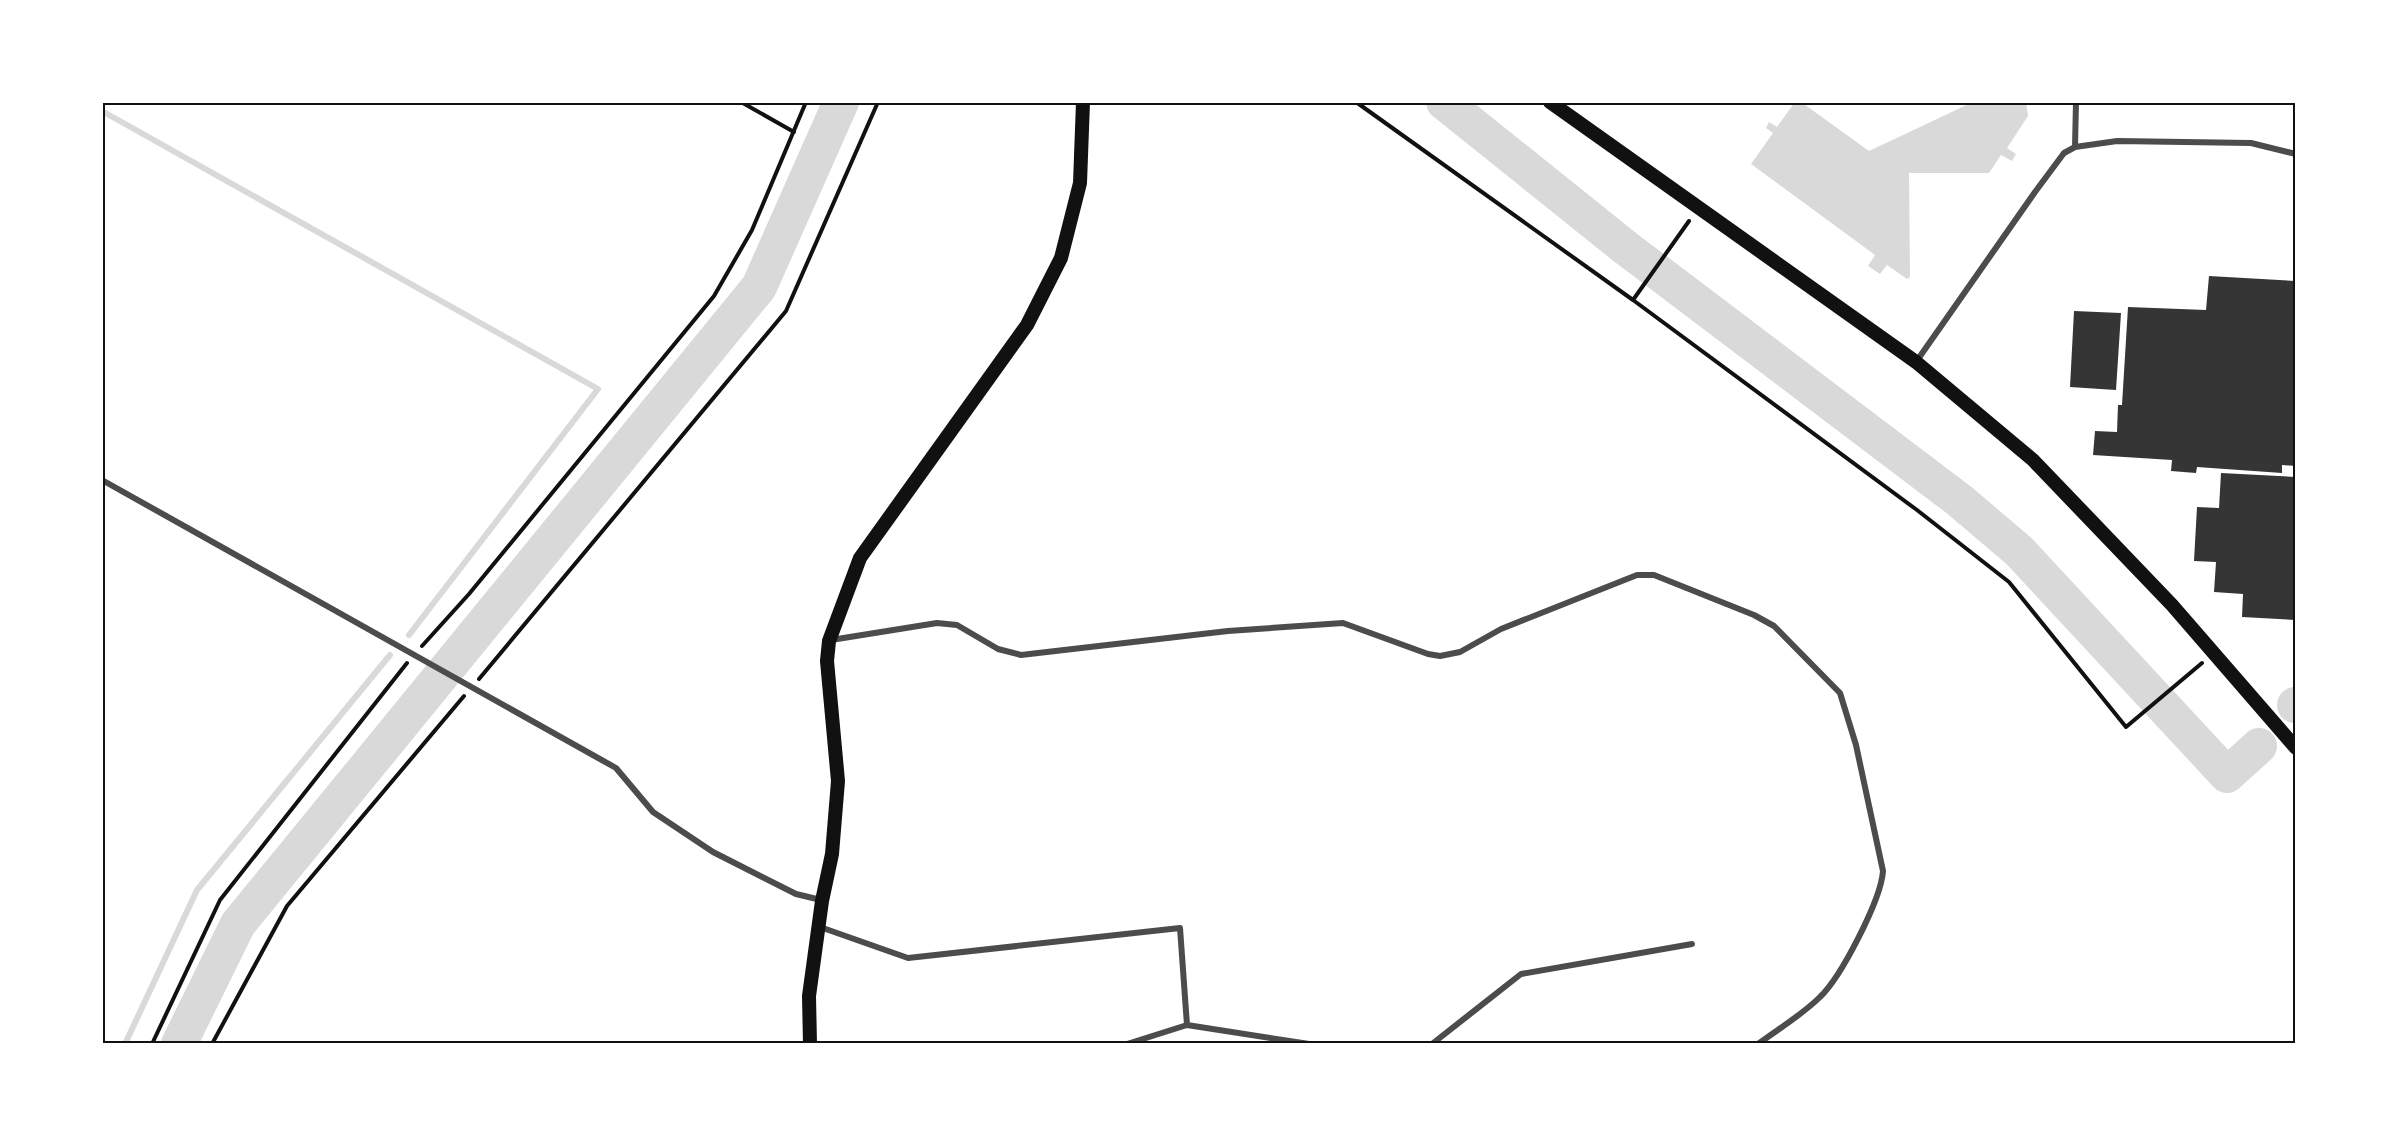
<svg xmlns="http://www.w3.org/2000/svg" width="2398" height="1146" viewBox="0 0 2398 1146" font-family="'Golos Text',sans-serif">
<rect width="100%" height="100%" fill="#fff"/>
<!-- water -->
<path fill="#d9d9d9" d="M1795,102h6l68,49 104,-49h53l2,14 -21,32 9,6 -4,7 -11,-6 -12,18h-80l1,104 -3,2 -20,-14 -7,9 -12,-8 7,-11 -124,-91 22,-31 -7,-5 3,-6 8,5z"/>
<g fill="none" stroke-linecap="round" stroke-linejoin="round">
<!-- stream -->
<path stroke="#d9d9d9" stroke-width="6" d="M102,111l496,278 -189,246
M125,1044l72,-154 193,-235"/>
<!-- river -->
<path stroke="#d9d9d9" stroke-width="36" d="M1444,102l182,146 333,252 60,51 208,224 32,-29
M2295,705h1
M179,1044l59,-120 521,-637 82,-185"/>
</g>
<!-- building -->
<path fill="#353535" d="M2209,276l87,5v185l-14,-1v8l-85,-6 -1,6 -25,-2 1,-11 -79,-5 2,-24 22,1 1,-27h4l6,-98 78,3z
M2074,311l47,2 -5,77 -46,-3z
M2221,473l75,4v143l-54,-3 1,-23 -29,-2 2,-30 -22,-1 3,-54 22,1z"/>
<g fill="none" stroke-linecap="round" stroke-linejoin="round">
<!-- path -->
<path stroke="#111" stroke-width="4" d="M741,102l53,30
M1356,102l277,198 56,-79
M1633,300l284,210 92,72 117,145 76,-64
M422,646l47,-52 245,-298 38,-66 54,-128
M479,679l307,-368 92,-209
M152,1044l68,-144 187,-237
M212,1044l75,-138 177,-210"/>
<!-- minor -->
<path stroke="#4c4c4c" stroke-width="6" d="M2075,147l1,-45
M1916,362l119,-170 29,-39 11,-6 42,-6 134,2 45,11
M102,480l514,288 37,44 60,40 83,42 25,6
M831,640l106,-17 20,2 41,24 23,6 207,-24 115,-8 85,31 12,2 20,-4 41,-23 136,-54h17l100,40 20,11 66,67 16,52 27,126c-2,29 -42,106 -63,126 -18,18 -42,32 -62,47
M820,927l88,31 272,-30 7,97
M1127,1044l60,-19 122,19
M1432,1044l89,-70 171,-30"/>
<!-- primary -->
<path stroke="#111" stroke-width="14" d="M1550,102l366,260 117,98 139,145 124,143
M810,1044l-1,-48 13,-95 10,-47 6,-73 -11,-120 2,-20 31,-83 167,-233 34,-67 19,-75 3,-81"/>
</g>
<!-- border -->
<rect width="2398" height="1146" fill="none" stroke="#ffffff" stroke-width="207"/>
<rect x="104" y="104" width="2190" height="938" fill="none" stroke="#111" stroke-width="2"/>
</svg>
